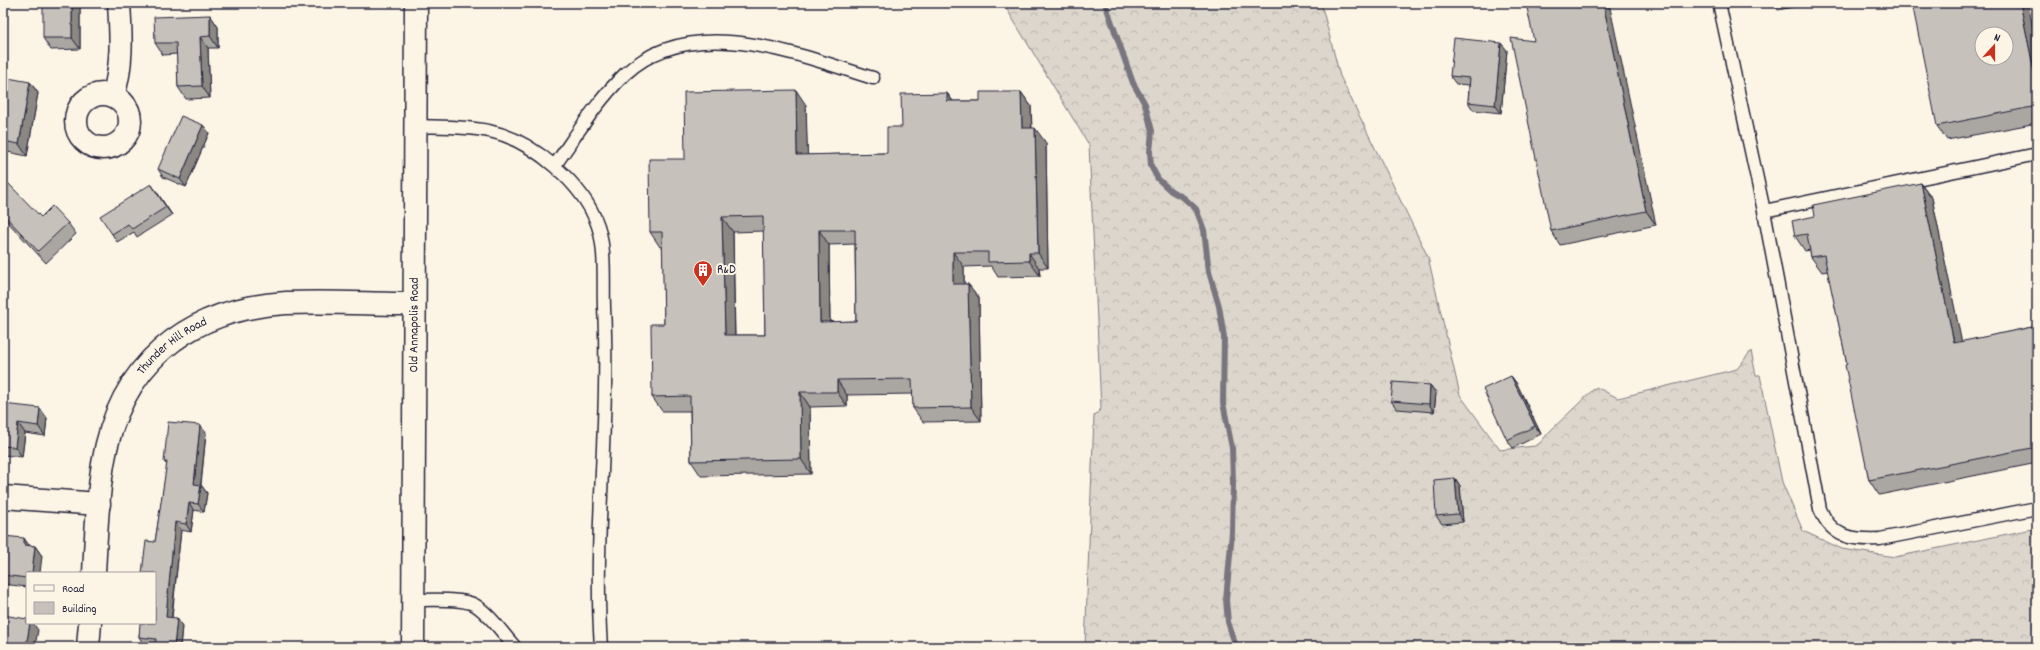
<svg xmlns="http://www.w3.org/2000/svg" width="2040" height="650" viewBox="0 0 2040 650" font-family="Dekko,sans-serif">
<defs>
<pattern id="forest-crowns" width="20" height="18" patternUnits="userSpaceOnUse"><rect width="20" height="18" fill="#dcd6cc"/><path d="M2 6a3 3 0 1 1 6 0M12 15a3 3 0 1 1 6 0" fill="none" stroke="#bcb7b0"/></pattern>
</defs>
<rect width="100%" height="100%" fill="#fcf5e5"/>
<filter id="ink" filterUnits="userSpaceOnUse"><feTurbulence type="fractalNoise" baseFrequency=".025" numOctaves="2"/><feDisplacementMap in="SourceGraphic" scale="8" xChannelSelector="R" yChannelSelector="G"/><feConvolveMatrix kernelMatrix="1 2 1 2 8 2 1 2 1" color-interpolation-filters="sRGB"/></filter>
<g filter="url(#ink)">
<!-- forest -->
<path fill="url(#forest-crowns)" stroke="#7f7c84" d="M1003,3h318l19,73 88,181 32,138 40,55 35,-4 5,-3 10,-12 46,-44 22,11 119,-29 14,-18 5,24h4l22,107 21,49 39,18 53,8 142,-29v119h-952l9,-231 7,-7 -12,-264z"/>
<g fill="none" stroke-linecap="round" stroke-linejoin="round">
<!-- stream -->
<path stroke="#78757e" stroke-width="6" d="M1105,3l28,80 12,21 7,27 -2,21 1,14 7,13 13,12 13,7 12,11 8,21 5,42 10,34 5,31 -1,66 9,45 1,34 -1,50 -6,68 2,22 8,25"/>
<defs>
<path id="service" d="M1719,3l45,208 56,298c12,29 31,31 60,30l157,-31
M414,126c25,1 51,0 75,5 43,9 95,53 109,95 8,24 5,55 6,81 6,113 -11,227 -3,340
M555,165c22,-31 42,-64 70,-91 68,-63 173,-19 248,4
M1764,211l273,-57
M414,600c14,0 50,-2 61,5 16,10 27,28 40,42"/>
<path id="minor" d="M76 121a27 27 0 1 1 54 0a27 27 0 1 1-54 0Z
M113,96c10,-31 8,-61 6,-93
M3,497l96,7"/>
<g id="tertiary">
<path id="s1" d="M94,573c2,-36 3,-73 9,-109 16,-99 83,-155 183,-161 42,-2 85,1 127,1"/>
<path d="M88,647l2,-24"/>
</g>
<g id="secondary">
<path id="s2" d="M413,647l3,-644"/>
</g>
</defs>
<!-- service casing -->
<use href="#service" stroke="#22223b" stroke-width="15"/>
<!-- minor casing -->
<use href="#minor" stroke="#22223b" stroke-width="25"/>
<!-- tertiary casing -->
<use href="#tertiary" stroke="#22223b" stroke-width="25"/>
<!-- secondary casing -->
<use href="#secondary" stroke="#22223b" stroke-width="25"/>
<!-- service -->
<use href="#service" stroke="#fcf5e5" stroke-width="12"/>
<!-- minor -->
<use href="#minor" stroke="#fcf5e5" stroke-width="22"/>
<!-- tertiary -->
<use href="#tertiary" stroke="#fcf5e5" stroke-width="22"/>
<!-- secondary -->
<use href="#secondary" stroke="#fcf5e5" stroke-width="22"/>
</g>
<!-- wall -->
<path fill="#aaa6a1" stroke="#22223b" fill-rule="evenodd" d="M80,3v46l-29,1 -8,-12z
M1773,3h39l-34,7z
M210,15l8,12v21h-10l2,50 -24,1 -8,-12 -1,-33 -14,1 -8,-12z
M1534,41l122,184 -96,20 -9,-14z
M2037,49v74l-90,17 -10,-14z
M1507,50l-6,63 -28,-3 -5,-8 1,-17 -13,-1 -6,-8z
M30,82l8,11 -11,63 -24,-5v-52h1z
M1021,92l10,14 1,22 14,15 2,125h-9l1,8 -42,1 -7,-11 -27,1v17h4l11,14 2,123 -58,1 -10,-14v-14l-66,1v11l-37,1 1,67 -110,2 -10,-15 -1,-50h-28l-10,-14 12,-73 -1,-77h-3l-10,-15 35,-73 121,-54 1,50 80,-2 60,-60 6,8h27zM764,231l1,104h-30l-2,-103zM855,244l1,77 -26,1 -1,-77z
M203,125l6,8 -23,54 -23,-10 -5,-8z
M1921,183l11,15 29,144 76,-16v137l-158,32 -10,-15 -22,-116 -19,-93 -6,1 -11,-15 -1,-7 -5,1 -10,-15 20,-20z
M151,184l21,31 -35,22 -3,-5 -17,10 -5,-8z
M3,188l38,29 27,6 8,11 -30,29 -43,-46z
M1511,376l6,8 24,50 -28,14 -6,-8z
M1430,385l6,8 -2,19 -37,-3 -6,-8z
M3,404l44,14 -2,18 -20,-3 -3,24 -19,-2z
M200,425l6,8 -5,52 6,8 -3,19 -10,-2 -3,22 -10,-2 -9,88 10,8 -2,21h-25v-1l-11,-1 -5,-8 16,-95 12,-77 -3,-3z
M1455,478l5,8 3,36 -21,2 -6,-8z
M3,536l26,9 6,1 7,10 -15,17v14l-24,-3z"/>
<!-- shaded-wall -->
<path fill="#8b8783" stroke="#22223b" d="M72,3h8v46l-8,-11z
M1603,3h6l47,222 -10,-14z
M2020,3h8l9,46v37z
M210,15l8,12v21l-8,-12z
M200,37l8,11 2,50 -8,-12z
M1501,43l6,7 -6,63 -6,-8z
M30,82l8,11 -11,63 -8,-12z
M796,90l10,15 2,64 -11,-14z
M1021,92l10,14 1,37 -10,-15z
M947,93l10,15 -10,-7z
M203,125l6,8 -23,54 -6,-8z
M1035,128l11,15 2,125 -10,-15z
M1921,183l11,15 33,160 -11,-15z
M151,184l6,8 15,23 -6,-8z
M722,217l11,15 2,118 -10,-15z
M819,230l10,15 1,91 -10,-14z
M953,252l11,15v31l-11,-14z
M1029,253l10,15 1,8 -11,-15z
M968,284l11,14 2,123 -10,-14z
M1511,376l6,8 24,50 -6,-8z
M837,380l10,15v11l-10,-14z
M1430,385l6,8 -2,19 -5,-8z
M800,392l10,15 1,67 -10,-15z
M40,408l7,10 -2,18 -7,-10z
M18,423l7,10 -3,24 -7,-10z
M200,425l6,8 -6,59 -6,-8z
M1455,478l5,8 3,36 -5,-8z
M201,485l6,8 -3,19 -6,-8z
M189,503l5,7 -3,22 -5,-8z
M175,522l6,8 -9,83v12l-6,-8 1,-12z
M24,538l7,10 -7,-3z
M35,546l7,10 -2,17h-8z
M177,618l5,8 -2,21h-6z
M30,623h3l5,7 -3,17h-9z"/>
<!-- building -->
<path fill="#c6c1bb" stroke="#22223b" fill-rule="evenodd" d="M43,3h29v35h-29z
M1526,3h77l43,208 -95,20 -40,-193 23,3z
M1912,3h108l17,83v20l-100,20zM1982,34h24v24h-24z
M210,15v21l-10,1 2,49 -24,1 -2,-44h-21l-1,-26z
M1454,38l47,5 -6,62 -27,-3 2,-24 -20,-2z
M8,78l22,4 -11,62 -16,-3v-42h1z
M796,90l1,65 90,-2v-26h15l-1,-33 46,-1v8h33v-9h41l1,36h13l3,125h-9v8l-41,1v-10h-35v32h15l3,123 -58,1 -1,-29 -75,1v12h-37l1,67 -110,2 -1,-65 -38,1 -1,-73h13l-2,-92h-12l-1,-73h36l-1,-67zM763,216l2,119h-40l-3,-118zM819,230h36l1,91 -36,1z
M181,116l22,9 -23,54 -22,-10z
M8,183l33,34 11,-11 16,17 -30,28 -35,-37v-26z
M1921,183l33,160 83,-17v121l-168,33 -24,-115 2,-1 -23,-109 -13,2 -4,-23 -12,2 -3,-15 23,-5 -2,-11z
M151,184l15,23 -34,22 -4,-5 -16,10 -12,-18z
M1511,376l24,50 -28,14 -24,-51z
M1393,382l37,3 -1,19 -38,-3z
M3,404l37,4 -2,18 -20,-3 -3,24 -12,-1z
M168,422l32,3 -6,59 7,1 -3,19 -9,-1 -3,21 -11,-2 -8,83 -1,12 11,1 -3,29h-19l1,-8 -17,-2 1,-14h15v-50h-13l4,-32 9,1 12,-80h-3z
M1455,478l3,36 -22,2 -2,-36z
M3,536l21,2v7l11,1 -3,27h-5v5l-24,-3z
M3,615l24,4v4h3l-4,24 -10,-1v1h-13z"/>
</g>
<!-- icons -->
<defs>
<symbol id="building-pin" viewBox="-11 -11 22 30"><path d="M0 17L-7.5 6A9.5 9.5 0 1 1 7.5 6Z" fill="#c8321e" stroke="#fcf5e5"/><path d="M-4-6H4V6H1V3H-1V6H-4ZM-2.5-4.3h1.7v1.8h-1.7ZM.8-4.3h1.7v1.8H.8ZM-2.5-1h1.7V.8h-1.7ZM.8-1h1.7V.8H.8Z" fill="#fff"/></symbol>
</defs>
<g fill-rule="evenodd">
<use href="#building-pin" x="692" y="259" width="22" height="30"/>
</g>
<g text-anchor="middle" dominant-baseline="central" stroke-width="4" stroke-linejoin="round" paint-order="stroke">
<!-- poi labels -->
<g font-size="13" fill="#22223b" stroke="#fcf5e5" text-anchor="start">
<text x="717" y="270">R&amp;D</text>
</g>
<!-- street labels -->
<g font-size="13" fill="#22223b" stroke="#fcf5e5">
<text stroke="none"><textPath href="#s2" startOffset="322">Old Annapolis Road</textPath></text>
<text stroke="none"><textPath href="#s1" startOffset="251">Thunder Hill Road</textPath></text>
</g>
</g>
<!-- margin -->
<rect width="2040" height="650" fill="none" stroke="#fcf5e5" stroke-width="16"/>
<rect x="8" y="8" width="2024" height="634" fill="none" stroke="#22223b" stroke-width="1.5" filter="url(#ink)"/>
<!-- legend -->
<rect x="26" y="572" width="130" height="52" fill="#fcf5e5" stroke="#a5a1a1"/>
<rect x="34" y="585" width="20" height="6" fill="#fcf5e5" stroke="#a5a1a1"/>
<text x="62" y="592" font-size="12" fill="#22223b">Road</text>
<rect x="34" y="602" width="20" height="12" fill="#c6c1bb" stroke="#a5a1a1"/>
<text x="62" y="612" font-size="12" fill="#22223b">Building</text>
<!-- north arrow -->
<g transform="translate(1994 46) rotate(21)"><circle r="19" fill="#fcf5e5" stroke="#a5a1a1"/>
<path d="M0-3L7 15L0 10L-7 15Z" fill="#c8321e"/>
<text y="-6" font-size="11" font-weight="bold" text-anchor="middle" fill="#22223b">N</text>
</g>
</svg>
